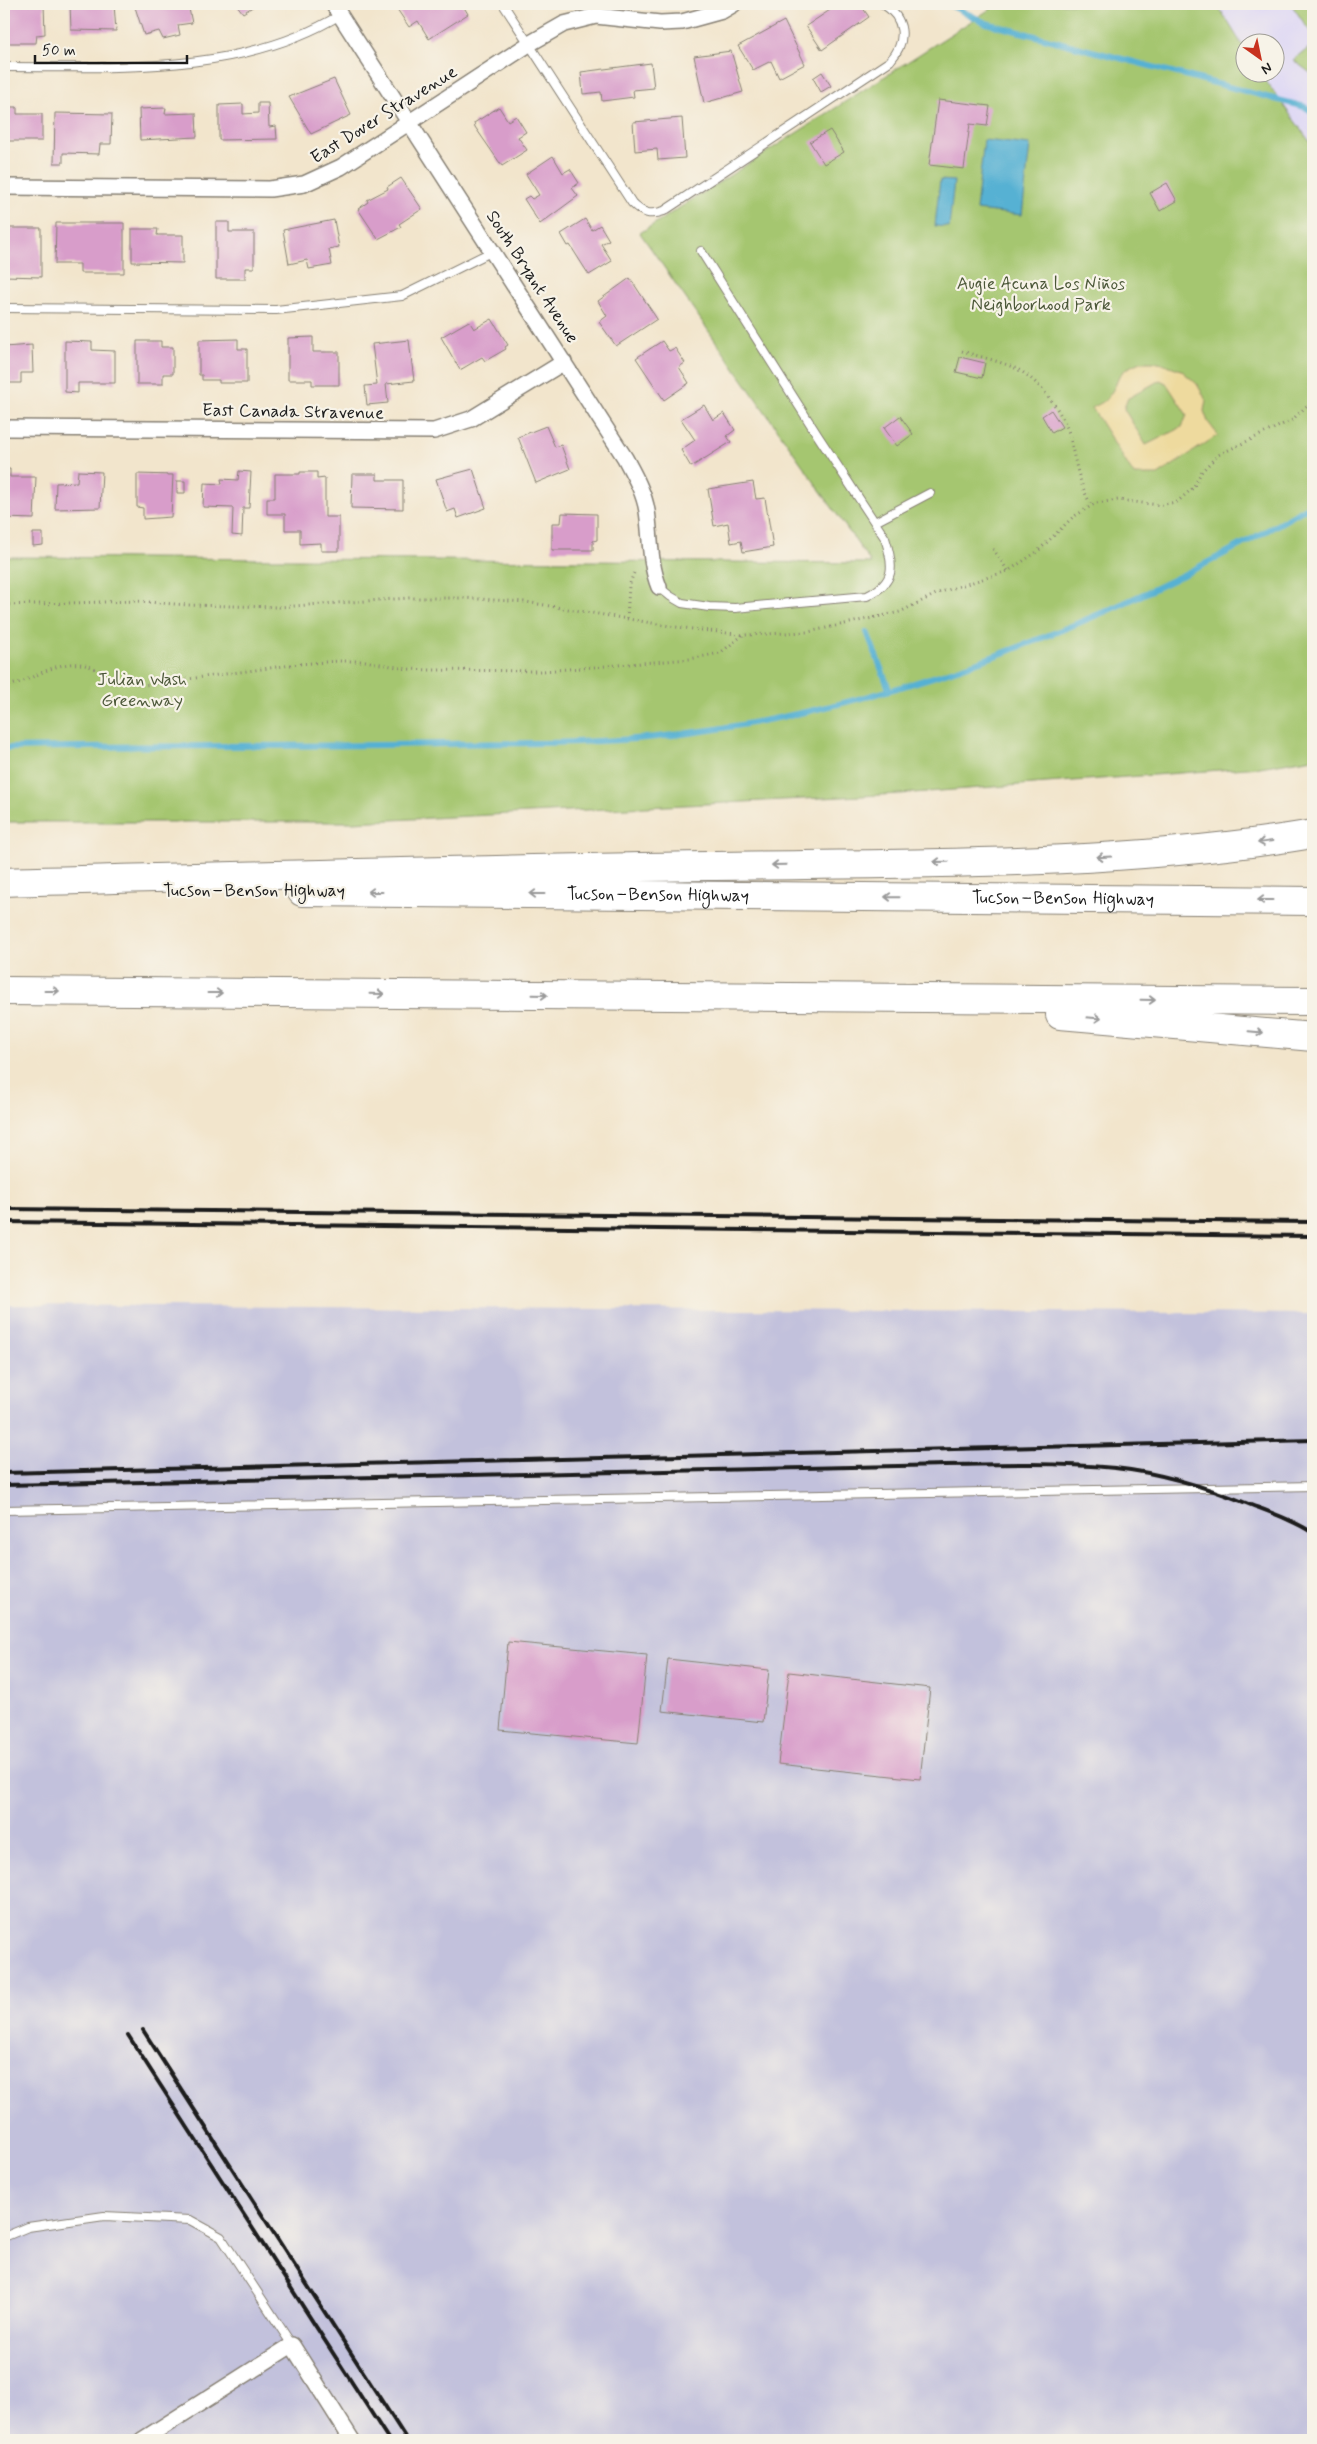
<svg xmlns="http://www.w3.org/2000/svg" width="1317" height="2444" viewBox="0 0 1317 2444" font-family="Mynerve,sans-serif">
<rect width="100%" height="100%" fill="#f7f3e8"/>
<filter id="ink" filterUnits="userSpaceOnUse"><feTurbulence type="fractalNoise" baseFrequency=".02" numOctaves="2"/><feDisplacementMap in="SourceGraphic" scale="10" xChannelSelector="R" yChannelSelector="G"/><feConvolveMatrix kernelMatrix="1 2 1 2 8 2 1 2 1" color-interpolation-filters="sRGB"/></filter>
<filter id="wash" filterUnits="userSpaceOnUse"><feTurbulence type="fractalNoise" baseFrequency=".0096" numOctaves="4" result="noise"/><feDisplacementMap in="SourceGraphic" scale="20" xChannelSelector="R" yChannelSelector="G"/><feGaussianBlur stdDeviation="1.12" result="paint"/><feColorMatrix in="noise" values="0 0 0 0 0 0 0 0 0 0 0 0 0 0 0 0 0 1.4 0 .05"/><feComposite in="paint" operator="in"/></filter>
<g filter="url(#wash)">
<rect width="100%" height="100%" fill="#f2e5cc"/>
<!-- built -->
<path fill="#dcd5f6" d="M1217,4h96v145l-53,-76 14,-1v-30h-30v6z"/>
<!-- industrial -->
<path fill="#c2c1dc" d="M4,1305l1309,9v1126h-1309z"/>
<!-- green -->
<path fill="#a5c66f" stroke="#607146" d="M998,4h219l27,44v24l16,1 53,73v612l-53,9 -360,27 -547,28h-349v-265l867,6 -231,-330z
M1291,4h22v32z
M1313,45v30l-20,-15z"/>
<!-- sand -->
<path fill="#eeda9e" stroke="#857b5d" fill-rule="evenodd" d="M1140,362h19l22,8 16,14 9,16 -2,11 4,11 10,13 -60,40h-24l-42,-67c5,-3 13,-6 16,-11 15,-19 4,-23 32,-35zM1160,380l6,3 21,32 -5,12 -36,18 -22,-36 3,-10z"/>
<!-- water -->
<path fill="#56b1d3" stroke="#396678" d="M984,140l46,5 -8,70 -46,-5z
M940,180l14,1 -5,46 -14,-1z"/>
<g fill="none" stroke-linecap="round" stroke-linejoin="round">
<!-- stream -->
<path stroke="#56b1d3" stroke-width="6" d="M948,4l38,19 319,84 8,5
M867,632l22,57
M4,748c145,-3 290,-1 435,-4 73,-1 146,0 218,-7 229,-25 460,-116 656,-233"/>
</g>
<g id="blocks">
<!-- building -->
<path fill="#d89dca" d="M4,4h40l1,30 -8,1 -1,8h-32z
M70,4h44l2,27 -45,-1z
M134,4h54l4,19 -14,2 2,10 -17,4 -4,-8 -15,4z
M236,4h21l-14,9z
M398,4h64l6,10 -39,25 -11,-18 -9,6 -14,-21z
M839,4h21l9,13 -47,33 -16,-24z
M784,21l21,43 -26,14 -8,-17 -18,9 -15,-24z
M731,51l12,41 -39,11 -10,-47z
M651,63l3,25 -21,2 1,7 -32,4 -1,-9 -18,2 -2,-22z
M822,72l9,14 -10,6 -8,-14z
M334,79l17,36 -40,19 -22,-37z
M938,100l52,6 -3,20 -17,-2 -6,45 -35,-4z
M258,103h10l1,24 7,-1 1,13 -58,1v-35l24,-1v10l15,-1z
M4,107h13v7h25v27h-38z
M499,107l9,14 8,-5 10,16 -8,5 9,13 -25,16 -27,-39 -1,-4z
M166,108l-1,6 31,-1 1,24 -57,3 -1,-31z
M55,113l57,1 -1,30h-11l-1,10 -36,-1v10h-9z
M682,118l3,40 -27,2 -1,-11 -22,2 -2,-29z
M830,130l14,22 -20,12 -14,-22z
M553,156l10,17 7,-4 9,14 -7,5 6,8 -38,28 -16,-25 5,-3 3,3 7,-4 -13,-21z
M401,178l21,31 -23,15 2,3 -23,12 -20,-30 10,-7 -1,-2 21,-11 -1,-2z
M1167,183l10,18 -17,10 -10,-18z
M585,219l7,11 8,-5 9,15 -8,4 11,17 -23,14 -19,-30 -2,1 -7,-12z
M334,220l5,27 -10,2 3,16 -23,4 -2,-9 -18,4 -6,-34z
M216,222h13v10h25v36h-9v11h-29z
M56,223h68v50h-44v-9h-25z
M4,228h37v49l-37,-1z
M132,229h26l-1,6h26v28l-51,-1z
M630,278l27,41 -41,27 -17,-24 8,-6 -9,-15z
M492,319l16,26 -3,2 1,2 -21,12 -3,-4 -22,13 -19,-33 28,-16 5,8z
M313,337v15h26v33h-27v-5h-24v-42z
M238,339v10h9v34h-28v-3h-17v-5h-3v-35z
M409,340l5,41 -28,3 2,19 -21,2 -2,-19 12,-1 -5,-41z
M65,341l27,1v8l23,1v32h-37v10l-13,-1z
M137,341h24v6h12v27h-10v10h-26z
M662,341l7,10 6,-3 10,15 -6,4 10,16 -25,17 -28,-42z
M32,345l1,28h-12v10h-17v-36z
M960,357l25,6 -3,15 -26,-6z
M704,405l9,15 11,-7 11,17 -8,6 4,6 -40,25 -10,-17 14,-10 -14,-21z
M1051,410l11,17 -10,6 -10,-17z
M900,416l13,18 -16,12 -13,-18z
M546,426l9,21 6,-2 9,24 -34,14 -18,-46z
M4,469h6v8h26l-2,42 -30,-1z
M473,469l13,39 -28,10 -3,-9 -8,3 -11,-33z
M78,471l24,1 -2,36 -45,1 1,-26 21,-1z
M239,471l12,1 -2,36h-6l-1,28 -10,-1 1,-27 -30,-1 1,-24 18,1 -1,-5 17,1z
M300,472h17v7l8,-1v39h14v34h-18v-8l-21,1v-14h-15v-16h-18v-16h8v-24h25z
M137,474l36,1 -2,42 -28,2v-11l-6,-1z
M352,474h25v6h26v29l-52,-1z
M177,481h8v12h-8z
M753,482l3,17 9,-1 8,49 -30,5 -2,-11 -10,2 -3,-20 -14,3 -6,-37z
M562,513l35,1v26l-4,1v9h-41v-27h9z
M33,533h10v12l-10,1z
M508,1642l139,13 -9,88 -138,-13z
M668,1659l101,11 -6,52 -101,-11z
M789,1672l141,16 -10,91 -142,-15z"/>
</g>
</g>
<g filter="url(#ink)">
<use href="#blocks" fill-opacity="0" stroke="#878074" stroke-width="1"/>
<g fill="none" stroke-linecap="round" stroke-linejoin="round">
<defs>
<path id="lane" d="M503,4l129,199c10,10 18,13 32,8l226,-150c18,-20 15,-43 -7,-57
M4,67c110,0 238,8 336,-52
M4,308l272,2 126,-14 91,-45
M875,522l55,-29
M659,587l11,9 12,7 27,4 26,1 132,-12c29,-14 27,-30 18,-58l-67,-102 -117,-185
M4,1510l1309,-24
M4,2237l24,-10 76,-11 86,4 31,17 71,108"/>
<path id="street" d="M333,4l292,454c9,17 19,34 22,53 4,26 2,51 12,76
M4,187l266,2 34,-5 37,-17 188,-123 35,-20 32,-8 64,7 22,-1 40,-11 12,-7
M4,428l430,3 37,-12 93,-57
M142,2440l150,-95 60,95"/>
<g id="highway">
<path d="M4,882c235,-6 470,-13 705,-16 202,-3 405,1 604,-32"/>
<path id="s1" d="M302,892l1011,9"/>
<path d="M4,991l1309,10"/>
<path d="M1060,1015l253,22"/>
</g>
</defs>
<!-- lane casing -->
<use href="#lane" stroke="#878074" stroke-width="10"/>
<!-- street casing -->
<use href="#street" stroke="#878074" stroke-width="18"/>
<!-- highway casing -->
<use href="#highway" stroke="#878074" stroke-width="30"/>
<!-- path -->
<path stroke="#878074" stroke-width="3" stroke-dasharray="1 4" stroke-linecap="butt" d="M962,351c18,6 38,10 55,18 22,11 47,44 53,68 5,24 9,46 21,68
M993,549l15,22
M4,605l131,-4 52,4 92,2 130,-9h54l63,4 150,25 68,8 64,-3 92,-20 38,-19 70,-22 29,-19 36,-35 23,-14 22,-3 41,5 18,-3 16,-14 9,-17 16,-16 74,-35 21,-20
M627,618l2,-32 6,-16
M4,686c23,-2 42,-20 66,-22 16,-2 27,6 41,12 11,5 22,7 33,9l155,-21 40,-3h26l42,8 22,1 114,1 63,-5 84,-7 30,-6 23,-18"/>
<!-- lane -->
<use href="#lane" stroke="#fff" stroke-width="8"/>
<!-- street -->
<use href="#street" stroke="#fff" stroke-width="15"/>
<!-- highway -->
<use href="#highway" stroke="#fff" stroke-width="28"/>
<!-- rail -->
<path stroke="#1c1c1c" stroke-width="4" d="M4,1209l1309,13
M4,1222l1309,14
M4,1473l1309,-33
M4,1485l894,-19c72,-1 146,-5 217,2 48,5 92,19 136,37 21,8 44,16 62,28
M143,2030l264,410
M128,2035l261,405"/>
</g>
<!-- one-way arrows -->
<defs><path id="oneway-shaft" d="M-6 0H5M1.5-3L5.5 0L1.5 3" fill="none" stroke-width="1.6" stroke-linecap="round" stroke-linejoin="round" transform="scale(1.25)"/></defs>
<g stroke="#999">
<use href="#oneway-shaft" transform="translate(1265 842) rotate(172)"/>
<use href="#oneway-shaft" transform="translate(1104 857) rotate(177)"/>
<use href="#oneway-shaft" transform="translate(941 862) rotate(179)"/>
<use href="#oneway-shaft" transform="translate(779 865) rotate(179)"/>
<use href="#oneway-shaft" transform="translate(375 892) rotate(-180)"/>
<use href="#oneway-shaft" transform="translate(537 894) rotate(-180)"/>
<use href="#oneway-shaft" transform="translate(892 897) rotate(-179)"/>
<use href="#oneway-shaft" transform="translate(1265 900) rotate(-180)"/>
<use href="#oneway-shaft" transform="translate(52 991)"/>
<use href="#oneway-shaft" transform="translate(215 993)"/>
<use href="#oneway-shaft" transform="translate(377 994) rotate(1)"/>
<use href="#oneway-shaft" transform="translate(540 995) rotate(1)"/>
<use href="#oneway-shaft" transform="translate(1148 1000) rotate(1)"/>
<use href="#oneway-shaft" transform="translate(1094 1018) rotate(5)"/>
<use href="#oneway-shaft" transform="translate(1256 1032) rotate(5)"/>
</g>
</g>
<g text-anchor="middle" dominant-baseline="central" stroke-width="4.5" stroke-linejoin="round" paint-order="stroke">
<!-- street labels -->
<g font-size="18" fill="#1c1c1c" stroke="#f7f3e8">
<text transform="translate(384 115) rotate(-32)">East Dover Stravenue</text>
<text transform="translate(532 277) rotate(57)">South Bryant Avenue</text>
<text transform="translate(293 412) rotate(1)">East Canada Stravenue</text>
<text x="254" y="891">Tucson–Benson Highway</text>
<text stroke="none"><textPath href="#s1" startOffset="356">Tucson–Benson Highway</textPath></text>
<text stroke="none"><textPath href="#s1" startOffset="761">Tucson–Benson Highway</textPath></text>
</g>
<!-- park labels -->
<g font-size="18" fill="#4c5839" stroke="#f7f3e8">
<text x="1041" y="284">Augie Acuna Los Niños<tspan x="1041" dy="21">Neighborhood Park</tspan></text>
<text x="142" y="680">Julian Wash<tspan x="142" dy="21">Greenway</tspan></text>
</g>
</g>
<!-- margin -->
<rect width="1317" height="2444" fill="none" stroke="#f7f3e8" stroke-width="20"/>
<!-- north arrow -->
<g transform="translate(1260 58) rotate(147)"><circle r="24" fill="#f7f3e8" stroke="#9f9d96"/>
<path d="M0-4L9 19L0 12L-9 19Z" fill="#c8321e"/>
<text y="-8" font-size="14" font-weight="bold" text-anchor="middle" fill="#1c1c1c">N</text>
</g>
<!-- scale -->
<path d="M35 55v8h152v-8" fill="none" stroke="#1c1c1c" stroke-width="2.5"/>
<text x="42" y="55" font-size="15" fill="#1c1c1c" stroke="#f7f3e8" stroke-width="4" paint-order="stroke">50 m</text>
</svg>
